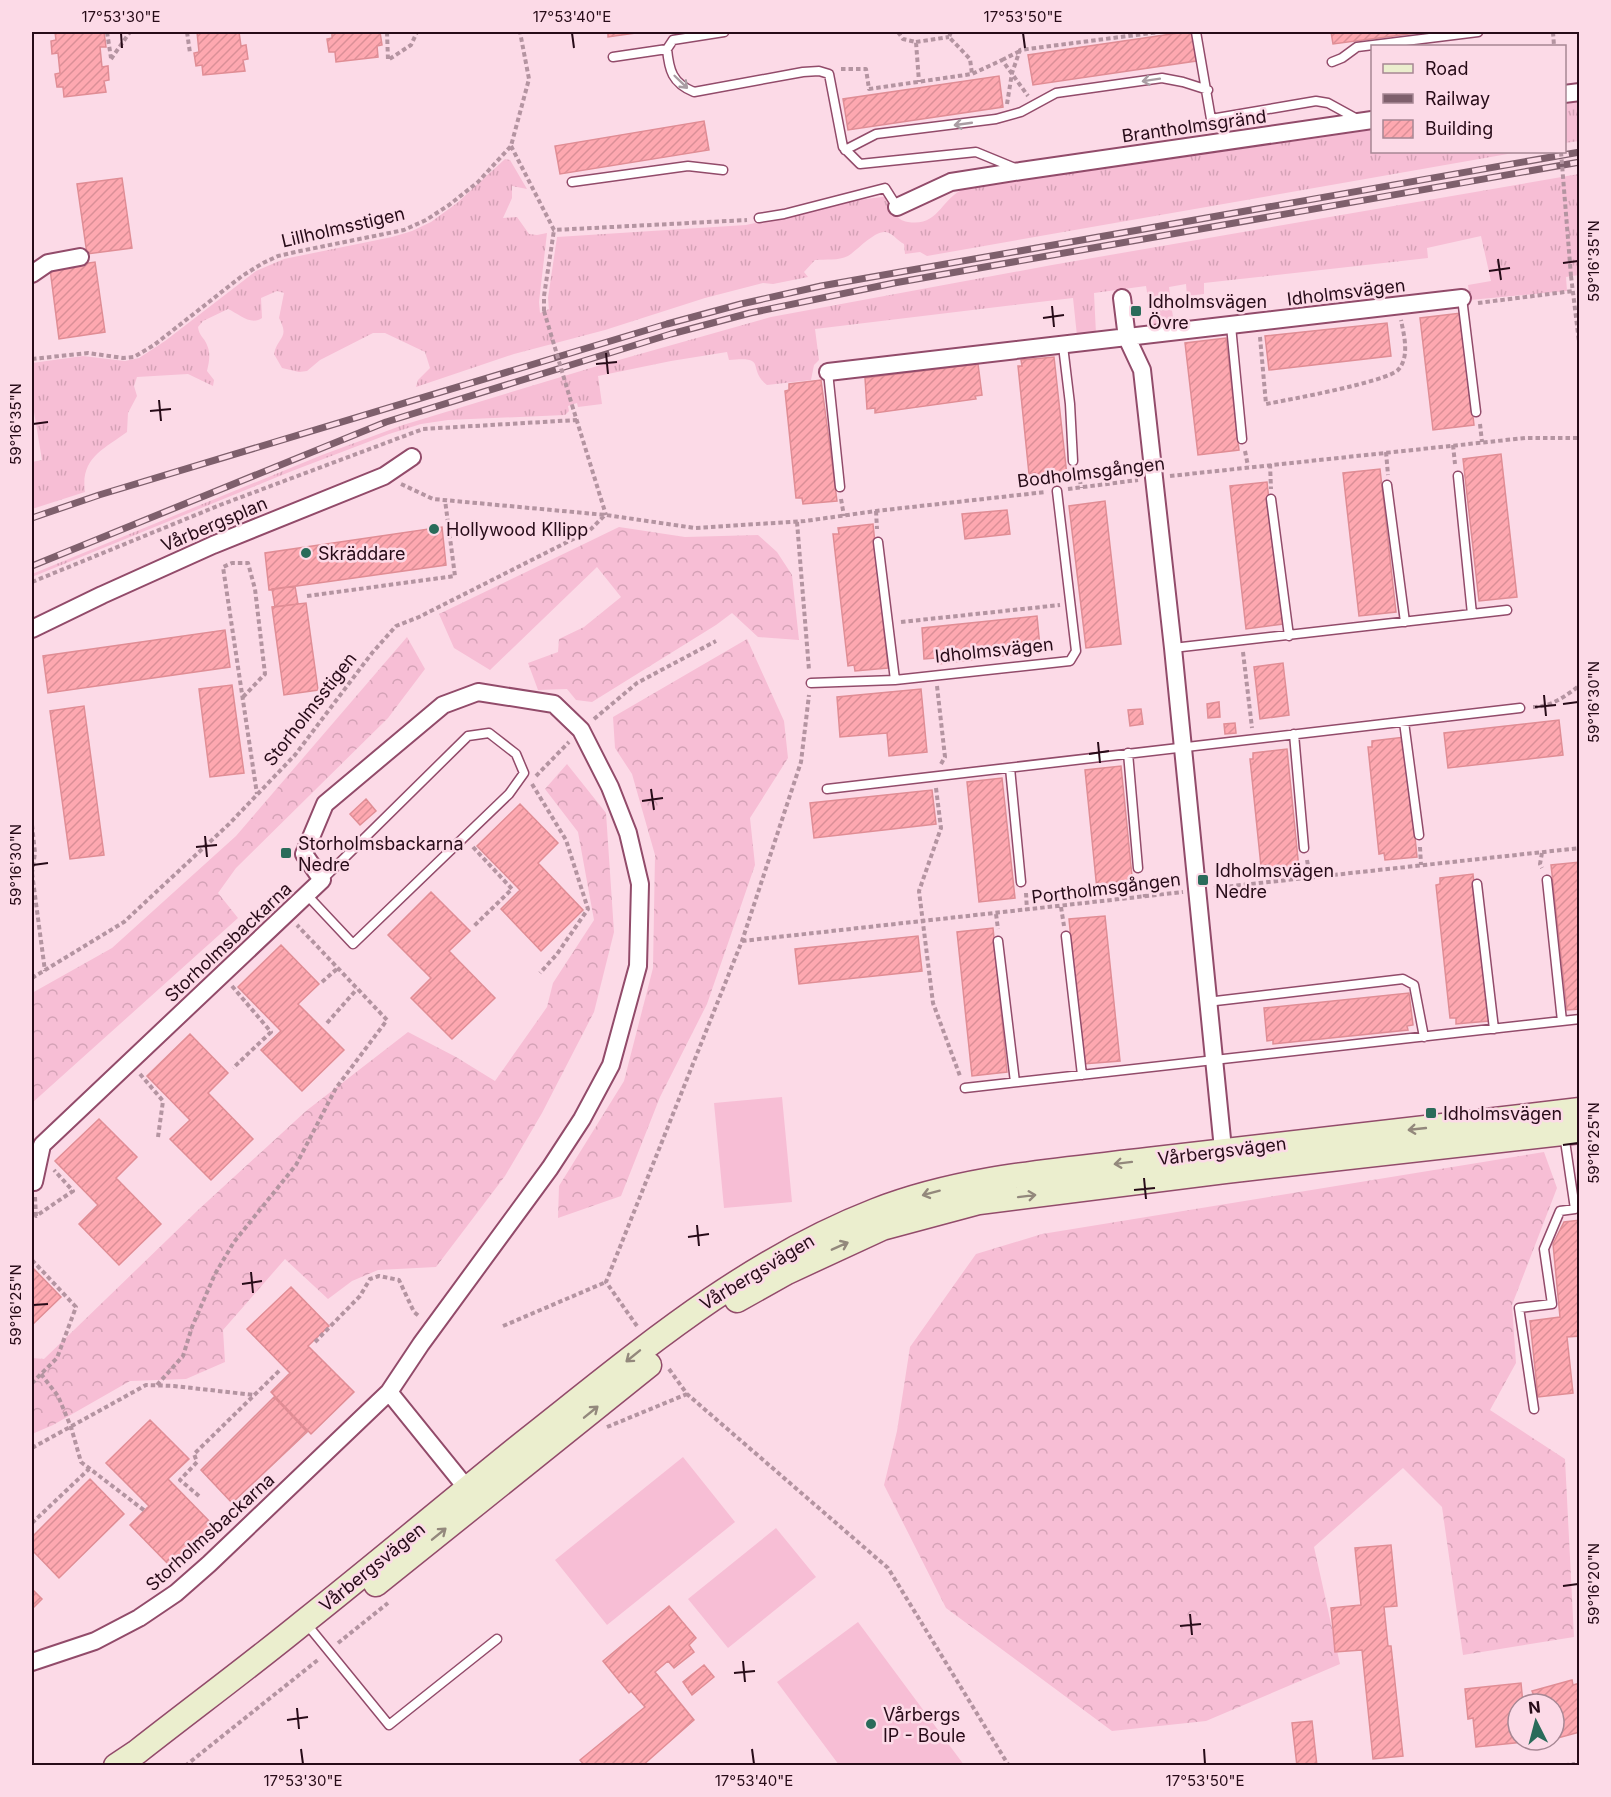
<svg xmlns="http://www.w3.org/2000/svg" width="1611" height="1797" viewBox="0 0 1611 1797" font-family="Inter,sans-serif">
<defs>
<pattern id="grass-tufts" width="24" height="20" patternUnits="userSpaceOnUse" patternTransform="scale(1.5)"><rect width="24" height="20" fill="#f7bed5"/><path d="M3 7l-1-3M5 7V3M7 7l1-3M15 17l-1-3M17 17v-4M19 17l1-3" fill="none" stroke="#d4a2b6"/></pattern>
<pattern id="forest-crowns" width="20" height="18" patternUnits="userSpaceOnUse" patternTransform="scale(1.5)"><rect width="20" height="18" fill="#f7bed5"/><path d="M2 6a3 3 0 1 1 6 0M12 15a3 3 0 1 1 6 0" fill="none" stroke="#d4a2b6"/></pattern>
<pattern id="building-hatch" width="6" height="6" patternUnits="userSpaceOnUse" patternTransform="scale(1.5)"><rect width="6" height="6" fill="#fea8b0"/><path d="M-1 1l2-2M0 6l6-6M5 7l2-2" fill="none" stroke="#da8f97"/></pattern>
</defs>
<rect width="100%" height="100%" fill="#fcdae7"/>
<!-- grass -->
<path fill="url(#grass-tufts)" d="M1579,102v39l-14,2v-39z
M1372,130v22h147l-592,104 -7,-4 -15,2 -1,-10c-6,-3 -10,-9 -15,-11 -12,-6 -32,18 -41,23 -10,5 -22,3 -33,4l-11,12 4,5 -35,7 -10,-1 -58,15 -100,32 -91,24 -98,33 2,-7 12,-12 -5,-16 -40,-19h-12l-53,27 -13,11 -8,1 -17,-4 -8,-14c4,-18 16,-15 5,-36l5,-25 -7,-2 -16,7 1,20c-11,8 -23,-4 -34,-9l-25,12 -5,6c1,9 6,10 9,18 4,9 2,17 0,26l7,9 -1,6 -25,-12 -51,3 -3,9 3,10 -9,17 -1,19c-23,17 -47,26 -42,60l-53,17v-47l10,-2 -10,-60v-37l51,-7 42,5 14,-3 26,-17 91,-70 28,-12 108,-22 20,-6 19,-9 26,-19 48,-44 5,1 17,29 -15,-3v12l-9,20 14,-1 12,17 8,1 10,-2 -8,69 1,11 9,-4 -1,-11 9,-61 189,-12 112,-25 32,-4c3,12 4,24 18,26 31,5 33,-24 56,-33z
M1579,174v101l-13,2 1,14 -97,9 -2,-15 23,-4 -10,-45 -54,12 1,10 -224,25v11l-17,2 -1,-12 -17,3 5,38 -21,3 -7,-42 -52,7 2,41 -19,2 -4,-38 -258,31 4,31 -5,5 -3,15 -44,5c-21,-17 2,-29 -38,-25l-2,-8 -56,9 -73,15 4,28 -24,3 -1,-4 -9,3 1,5 -4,4 -117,5 -27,4 -32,10 -97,37 -260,106v-3l290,-119 81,-30 191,-58 177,-50 281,-52z"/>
<!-- forest -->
<path fill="url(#forest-crowns)" d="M619,527l66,10 73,-2 19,17 15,23 7,65 -41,-3 -26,-24 -16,12 -124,77 -16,-2 -9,-11 -29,1 -10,-27 30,-11 1,-13 25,-12 37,-30 -24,-30 -107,103 -36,-22 -15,-34z
M407,637l18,32 -37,49 -152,150 -18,25 20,25 -206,185v-110l80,-45 124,-112z
M747,639l37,82 4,37 -38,60 5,47 -48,139 -47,93 -39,99 -63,22 1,-32 65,-105 29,-113 2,-113 -23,-81 -17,-26 -2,-31z
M567,764l39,49 8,119 -20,80 -52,101 -37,63 -69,91 -58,3 -26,11 -24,18 -43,-40 -62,71 2,32 -39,17 -56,2 -77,44 -21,9v-76l12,1 153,-148 109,-100 102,-79 48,25 39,24 52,-74 6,-24 41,-63 -16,-88 -33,-43z
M1544,1152l13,36 -45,117 4,58 -26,47 75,49 9,178 -111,18 -21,-148 -39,-39 -89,79 26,117 -134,57 -94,10 -166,-123 -62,-123 13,-54 13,-84 66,-93 66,-20z"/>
<!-- pitch -->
<path fill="#f7bed5" d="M782,1097l10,105 -68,6 -10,-105z
M683,1457l52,65 -128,103 -52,-65z
M776,1528l40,49 -88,71 -40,-49z
M858,1622l106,143h-125l-62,-83z"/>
<!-- building -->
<path fill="url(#building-hatch)" stroke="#e08d95" stroke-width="1.5" d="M55,32h49l2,15h-6l2,20 6,-1 1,14 -5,1 2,11 -42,5 -1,-10h-6l-2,-13 5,-1 -2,-20 -6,1 -1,-13 5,-1z
M191,32h48l2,14 5,-1 2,14 -5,1 2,11 -42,4 -1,-10 -6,1 -2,-13 5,-1 -2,-20z
M332,32h48l2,13 -5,1 1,11 -42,5 -1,-10h-6l-2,-13 5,-1z
M608,32h35l-35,5z
M1185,32h7l4,29 -163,24 -5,-30z
M1331,32h93l-91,12z
M999,76l4,31 -155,23 -5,-31z
M704,121l5,29 -149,24 -5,-28z
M122,178l10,70 -45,6 -10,-70z
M95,262l10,70 -46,7 -9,-70z
M1461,313l13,112 -41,5 -13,-112z
M1387,323l4,33 -122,14 -4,-34z
M1226,338l13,112 -41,5 -13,-112z
M1054,357l13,119 -32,3v-6l-6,1 -11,-108h4l-1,-6z
M978,364l4,31 -7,1 1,3 -101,14v-5l-8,1 -2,-31z
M821,380l16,121 -34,3 -1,-6h-6l-11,-107 4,-1v-6z
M1501,454l16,143 -38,4 -16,-142z
M1380,469l16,143 -37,4 -16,-143z
M1267,482l16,142 -37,5 -16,-143z
M1105,501l16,143 -35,4 -17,-142z
M1007,510l3,24 -45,5 -3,-25z
M873,524l15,144 -33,3 -1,-6 -6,1 -15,-132h6l-1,-6z
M442,527l4,38 -177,25 -4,-37z
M295,586l3,18 -23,3 -3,-18z
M306,603l12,87 -34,5 -12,-88z
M1037,616l3,31h-6v5l-96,12 -1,-6 -13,1 -2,-31z
M225,630l5,37 -182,26 -5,-37z
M1283,663l6,52 -29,4 -6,-52z
M232,685l12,88 -34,4 -11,-88z
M921,689l6,63 -38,4 -2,-23 -47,4 -3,-40z
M1219,702l1,15 -12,1 -1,-14z
M84,706l20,149 -34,4 -20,-148z
M1141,709l2,15 -13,2 -2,-16z
M1559,720l4,35 -115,13 -4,-35z
M1235,723l1,10 -11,1 -1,-10z
M1405,737l12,120 -32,3 -1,-7 -5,1 -11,-107h4v-6z
M1287,749l12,120 -32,3 -1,-7 -5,1 -11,-107h3v-6z
M1121,766l12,120 -36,4 -12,-120z
M1002,778l13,120 -36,4 -12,-120z
M932,790l4,34 -122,14 -4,-35z
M366,799l10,12 -16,14 -10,-11z
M520,804l38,39 -20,20 45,47 -42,41 -40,-42 19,-19 -43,-44z
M1580,862v147l-13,1 -16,-145z
M1473,874l16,147 -33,3v-6h-6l-14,-133 4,-1v-6z
M431,892l39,39 -21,20 46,47 -43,41 -41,-41 20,-20 -43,-43z
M1105,916l15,145 -37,3 -14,-145z
M993,928l14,144 -35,4 -15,-144z
M918,936l4,35 -123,13 -4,-35z
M281,945l38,39 -21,20 46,46 -42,41 -41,-41 20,-19 -43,-44z
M1409,993l4,32 -6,1 1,4 -135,14v-4l-6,1 -3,-33z
M190,1034l38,39 -20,20 45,46 -42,41 -41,-41 20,-19 -43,-44z
M99,1119l38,38 -21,21 45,46 -42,41 -40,-41 19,-19 -43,-44z
M1580,1220v116l-13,1 6,56 -35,4 -8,-76 30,-4 -7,-73 11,-22z
M32,1267l29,30 -29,28z
M291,1287l38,39 -21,20 46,46 -43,42 -40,-42 19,-19 -43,-44z
M274,1397l33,35 -75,71 -31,-33z
M150,1420l39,39 -21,20 46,47 -43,41 -41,-42 19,-19 -43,-43z
M90,1479l34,35 -65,64 -27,-28v-13z
M1391,1545l6,61 -13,1 4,39h3l12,110 -30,3 -11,-109 -27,2 -4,-44 30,-3 -6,-57z
M32,1589l10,10 -10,10z
M669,1606l27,32 -7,7 5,7 -20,16 -6,-7 -13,11 39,48 -52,46h-57l-5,-6 65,-53 -14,-16 -2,2 -26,-32z
M704,1665l10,12 -22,18 -9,-13z
M1572,1680l1,5 7,-2v49l-26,7v-35h-29v-7l9,-1 -2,-5z
M1521,1683l2,21h-5v36h6v2l-48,5 -3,-29 -5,1 -3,-30z
M1312,1721l5,45h-20l-5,-43z
M1526,1740h26l-26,7z"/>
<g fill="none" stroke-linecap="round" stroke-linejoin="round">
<defs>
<path id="lane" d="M724,32l-51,8 -6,9c2,21 5,34 27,43l109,-20 16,-1 10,3 14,73 17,17 116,-12 39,16
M1196,32l15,87 105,-18 12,2 31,17
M613,57l54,-8
M1332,62l10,-4 15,-11 121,-15
M845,150l31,-16 120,-15 25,-7 35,-19 106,-15 21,4 25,8
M572,182l116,-16 35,4
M759,218l25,-4 101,-26 12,19
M1462,298l14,114
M1231,326l11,113
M1063,346l7,58 3,57
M828,372l12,115
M1458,476l14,138
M1387,485l18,137
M1271,499l18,137
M878,542l17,138
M1173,648l334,-38
M811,683l84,-3 175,-19 6,-10 -19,-160
M1404,722l15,113
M1294,734l10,114
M1128,753l10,115
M1010,768l11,114
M827,789l693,-81
M1547,880l15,141
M1477,884l17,145
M307,895l46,49 156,-150 15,-21 -8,-19 -27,-21 -21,3 -146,144
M1066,936l16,139
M998,941l17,141
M1207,1002l196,-23 11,6 10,52
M965,1088l615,-69
M1534,1409l-15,-101 33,-4 -8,-55 16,-38 15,-2 -11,-75
M305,1622l84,103 108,-86"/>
<path id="street" d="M1564,94l16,-2
M897,207l54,-25 70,-11 351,-51
M32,274l16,-11 32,-6
M1122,298l5,40 15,32 31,278 51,511
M828,372l634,-74
M32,629l70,-34 111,-50 171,-69 28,-19
M389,1392l84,104
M32,1662l63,-21 44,-23 37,-25 33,-29 180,-172 32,-48 129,-176 32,-49 29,-54 27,-99 2,-82 -12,-51 -18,-46 -29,-57 -27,-26 -76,-12 -35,13 -118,99 -21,50 18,26 -280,265 -8,37"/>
<path id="secondary" d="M737,1300l50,-28 95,-44 97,-26 246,-31 355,-40
M376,1584l273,-219
M116,1766l21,-14c56,-44 113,-86 168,-131 73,-58 144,-118 216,-176 112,-88 220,-182 354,-234 87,-34 181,-40 273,-51 144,-18 288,-34 432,-50"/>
</defs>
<!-- lane casing -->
<use href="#lane" stroke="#924b6a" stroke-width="11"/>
<!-- street casing -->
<use href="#street" stroke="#924b6a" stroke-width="20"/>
<!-- secondary casing -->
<use href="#secondary" stroke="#924b6a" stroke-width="27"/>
<!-- path -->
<path stroke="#b494a1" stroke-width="4" stroke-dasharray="4.5 3" stroke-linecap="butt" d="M107,32l4,26
M187,32l3,21
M387,32l1,28 23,-15 6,-13
M898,32l5,7 13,3 3,40
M951,32l-2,5 21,22 2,15
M1553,32l1,14
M916,42l33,-5
M111,59l19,-27
M1002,60l18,-9
M841,69h25l3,20 103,-15 30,-14 26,36
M1007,104l5,-31 8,-23 139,-18
M511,146l43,84 193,-10
M1571,276l9,74
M1478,303l95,-12
M544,311v-15l10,-66
M1260,337l6,67c21,-4 120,-22 132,-34 12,-13 6,-35 3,-50
M32,359l56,-6 35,5 11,-1 20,-12 88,-69 21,-13 15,-7 22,-5 104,-21 22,-10 23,-15 29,-23 33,-36 18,-67 -9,-47
M572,405l34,110
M1480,424l2,18
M1453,445l2,19
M1245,451l3,15
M1386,452l2,23
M1270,464l1,25
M1079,472l2,16
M1170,476l355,-38h55
M401,484l32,15 173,16 89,13 110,-7 71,-10 170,-19
M1068,489l70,-9
M841,499l3,17
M876,511l1,18
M797,522l12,148
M32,582l188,-77 203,-76 154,-9
M307,596l148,-20 -10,-76
M901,622l159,-17
M1243,652l9,76
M937,686l8,71 -4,7
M243,697l22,-23 -10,-85 -7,-26h-16l-9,4 34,227
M1533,707c18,0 33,-11 47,-22
M594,719l43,-36 79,-42
M536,776l33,-34
M532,784l34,56 22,69 -31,45 -17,19
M936,788l5,40 -22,63 14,112 27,73
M32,825l3,28 -3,20
M473,847l39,42 -38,37
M1420,847l1,18
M1542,853l-2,11 2,4
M1307,860l3,18
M32,873l13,98
M1143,879l2,18
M1214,888l366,-40
M1026,893l1,18
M1061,907l3,19
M996,914l2,15
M742,941l441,-49
M32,978l92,-56 105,-98 66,-69 77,-102 24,-27 23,-9 170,-86 16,-16
M322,982l16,-14
M232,986l39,46 -38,36
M327,1023l30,-34
M140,1074l23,27 -5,36
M35,1197l1,19 37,-25 -19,-21
M32,1260l44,47 -19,51 -25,25
M503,1326l103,-44
M637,1326l-31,-44 136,-341 59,-179 8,-67
M315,1342l45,-46 10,-17 9,-3 20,4 15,32 6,5
M669,1369l18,25 201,174 121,198
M41,1374l17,22 13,31 10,35 64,49
M157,1385l26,-29 9,-29 23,-53 19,-32 62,-77 40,-77 51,-68 -90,-95
M607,1427l80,-33
M32,1448l114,-63 28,1 80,9
M199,1496l-19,-16 17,-18 -3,-8 87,-85
M32,1523l57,-54
M338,1643l50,-40
M185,1766l134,-107
M1557,1766l18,-2"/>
<!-- lane -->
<use href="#lane" stroke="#fff" stroke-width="8"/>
<!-- street -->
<use href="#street" stroke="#fff" stroke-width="16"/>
<!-- secondary -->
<use href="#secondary" stroke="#ebeece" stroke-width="24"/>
<defs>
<path id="rail" d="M32,518l67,-23 568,-171 74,-20 80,-18 759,-134
M32,566l354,-144 285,-88 79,-21 144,-30 686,-121"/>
</defs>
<!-- rail casing -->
<use href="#rail" stroke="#7e5f6c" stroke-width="7"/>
<!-- rail -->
<use href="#rail" stroke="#fcdae7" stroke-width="4.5" stroke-dasharray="14" stroke-linecap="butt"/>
<!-- path-bridge -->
<path stroke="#b494a1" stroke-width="4" stroke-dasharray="4.5 3" stroke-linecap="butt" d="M1561,152l10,124
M544,311l28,94"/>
</g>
<!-- one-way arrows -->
<defs><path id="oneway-shaft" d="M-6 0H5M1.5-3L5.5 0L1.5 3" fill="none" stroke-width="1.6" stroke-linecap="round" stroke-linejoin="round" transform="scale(1.5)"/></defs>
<g stroke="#a99da3">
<use href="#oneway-shaft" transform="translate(1151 80) rotate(171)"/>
<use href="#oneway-shaft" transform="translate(681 82) rotate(44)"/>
<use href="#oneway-shaft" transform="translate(963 124) rotate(172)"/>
</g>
<g stroke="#93887c">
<use href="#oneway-shaft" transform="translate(1417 1129) rotate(174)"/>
<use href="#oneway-shaft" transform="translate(1123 1163) rotate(173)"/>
<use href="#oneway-shaft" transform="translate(931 1193) rotate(165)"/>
<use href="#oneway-shaft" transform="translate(1027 1196) rotate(-7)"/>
<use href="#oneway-shaft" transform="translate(840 1246) rotate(-24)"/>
<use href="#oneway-shaft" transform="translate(633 1356) rotate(141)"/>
<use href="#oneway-shaft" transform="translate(591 1412) rotate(-39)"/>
<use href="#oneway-shaft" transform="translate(439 1534) rotate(-39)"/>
</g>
<!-- ticks -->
<path fill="none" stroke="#270b18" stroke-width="2" d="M121,33l1,15M572,33l2,15M1023,33l2,15M1498,259l3,21M1563,263l15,-2M1489,271l21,-3M1052,306l2,21M1043,318l21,-3M606,353l2,21M596,364l21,-2M159,400l2,21M150,411l21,-2M33,424l15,-2M1544,695l2,21M1563,704l15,-2M1535,707l21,-2M1098,742l2,21M1089,754l20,-3M651,789l3,21M642,801l21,-3M205,836l2,21M196,847l21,-2M33,865l15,-2M1563,1145l15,-2M1144,1178l2,21M1134,1190l21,-2M697,1225l2,21M688,1237l21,-3M251,1272l2,21M242,1284l20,-3M33,1305l15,-1M1563,1586l15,-2M1190,1614l2,21M1180,1626l21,-2M743,1661l2,21M734,1673l21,-2M297,1708l2,21M287,1720l21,-3M301,1749l2,15M752,1749l2,15M1204,1749l1,15"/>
<!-- markers -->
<g fill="#2a6b5a" stroke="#fcdae7" stroke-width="2">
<rect x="1130" y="305" width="12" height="12" rx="3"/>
<circle cx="434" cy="529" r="6"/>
<circle cx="306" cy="553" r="6"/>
<rect x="280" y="847" width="12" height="12" rx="3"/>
<rect x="1197" y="874" width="12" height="12" rx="3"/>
<rect x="1425" y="1107" width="12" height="12" rx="3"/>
<circle cx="871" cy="1724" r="6"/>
</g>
<g text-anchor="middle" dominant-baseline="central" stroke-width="5" stroke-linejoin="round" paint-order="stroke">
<!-- street labels -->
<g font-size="18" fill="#270b18" stroke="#fcdae7">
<text transform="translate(1194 126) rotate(-8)">Brantholmsgränd</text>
<text transform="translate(343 227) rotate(-13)">Lillholmsstigen</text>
<text transform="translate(1346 292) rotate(-7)">Idholmsvägen</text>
<text transform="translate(1091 472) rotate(-7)">Bodholmsgången</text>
<text transform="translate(214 524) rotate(-23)">Vårbergsplan</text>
<text transform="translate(994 650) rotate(-6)">Idholmsvägen</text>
<text transform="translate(310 709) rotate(-52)">Storholmsstigen</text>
<text transform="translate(1106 888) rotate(-7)">Portholmsgången</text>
<text transform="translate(228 942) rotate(-43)">Storholmsbackarna</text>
<text transform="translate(1222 1151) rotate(-7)">Vårbergsvägen</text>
<text transform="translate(757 1272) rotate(-31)">Vårbergsvägen</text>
<text transform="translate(210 1532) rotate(-42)">Storholmsbackarna</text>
<text transform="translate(372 1567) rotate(-39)">Vårbergsvägen</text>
</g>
<!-- poi labels -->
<g font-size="18" fill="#270b18" stroke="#fcdae7" text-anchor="start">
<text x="1148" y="301">Idholmsvägen<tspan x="1148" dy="21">Övre</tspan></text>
<text x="446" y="529">Hollywood Kllipp</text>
<text x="318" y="553">Skräddare</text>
<text x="298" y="843">Storholmsbackarna<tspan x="298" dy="21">Nedre</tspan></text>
<text x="1215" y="870">Idholmsvägen<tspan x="1215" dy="21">Nedre</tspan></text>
<text x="1443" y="1113">Idholmsvägen</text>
<text x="883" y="1714">Vårbergs<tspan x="883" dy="21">IP - Boule</tspan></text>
</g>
</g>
<!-- border -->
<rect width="1611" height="1797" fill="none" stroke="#fcdae7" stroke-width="66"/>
<!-- legend -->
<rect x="1371" y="45" width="195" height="108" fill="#fcdae7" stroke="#a78794" stroke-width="1.5"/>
<rect x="1383" y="64" width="30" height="9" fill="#ebeece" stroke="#a78794" stroke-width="1.5"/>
<text x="1425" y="75" font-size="18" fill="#270b18">Road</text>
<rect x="1383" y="94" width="30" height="9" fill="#7e5f6c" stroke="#a78794" stroke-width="1.5"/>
<text x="1425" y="105" font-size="18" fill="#270b18">Railway</text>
<rect x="1383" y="120" width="30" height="18" fill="url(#building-hatch)" stroke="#a78794" stroke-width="1.5"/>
<text x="1425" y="135" font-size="18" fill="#270b18">Building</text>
<!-- north arrow -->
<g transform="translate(1536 1722) rotate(354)"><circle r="28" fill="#fcdae7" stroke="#a78794" stroke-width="1.5"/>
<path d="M0-4.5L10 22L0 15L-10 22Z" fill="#2a6b5a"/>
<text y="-9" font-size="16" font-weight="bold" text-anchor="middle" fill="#270b18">N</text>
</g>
<rect x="33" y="33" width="1545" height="1731" fill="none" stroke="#270b18" stroke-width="2"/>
<g font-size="15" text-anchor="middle" fill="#270b18">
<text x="121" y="22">17°53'30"E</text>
<text x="572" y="22">17°53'40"E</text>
<text x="1023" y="22">17°53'50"E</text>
<text transform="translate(1594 261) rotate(-90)" y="5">59°16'35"N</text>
<text transform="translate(16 424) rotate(-90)" y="5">59°16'35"N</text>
<text transform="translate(1594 702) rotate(-90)" y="5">59°16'30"N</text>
<text transform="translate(16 865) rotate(-90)" y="5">59°16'30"N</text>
<text transform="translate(1594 1143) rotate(-90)" y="5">59°16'25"N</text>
<text transform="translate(16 1305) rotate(-90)" y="5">59°16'25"N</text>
<text transform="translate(1594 1584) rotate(-90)" y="5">59°16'20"N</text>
<text x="303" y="1786">17°53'30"E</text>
<text x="754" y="1786">17°53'40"E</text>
<text x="1205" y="1786">17°53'50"E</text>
</g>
</svg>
